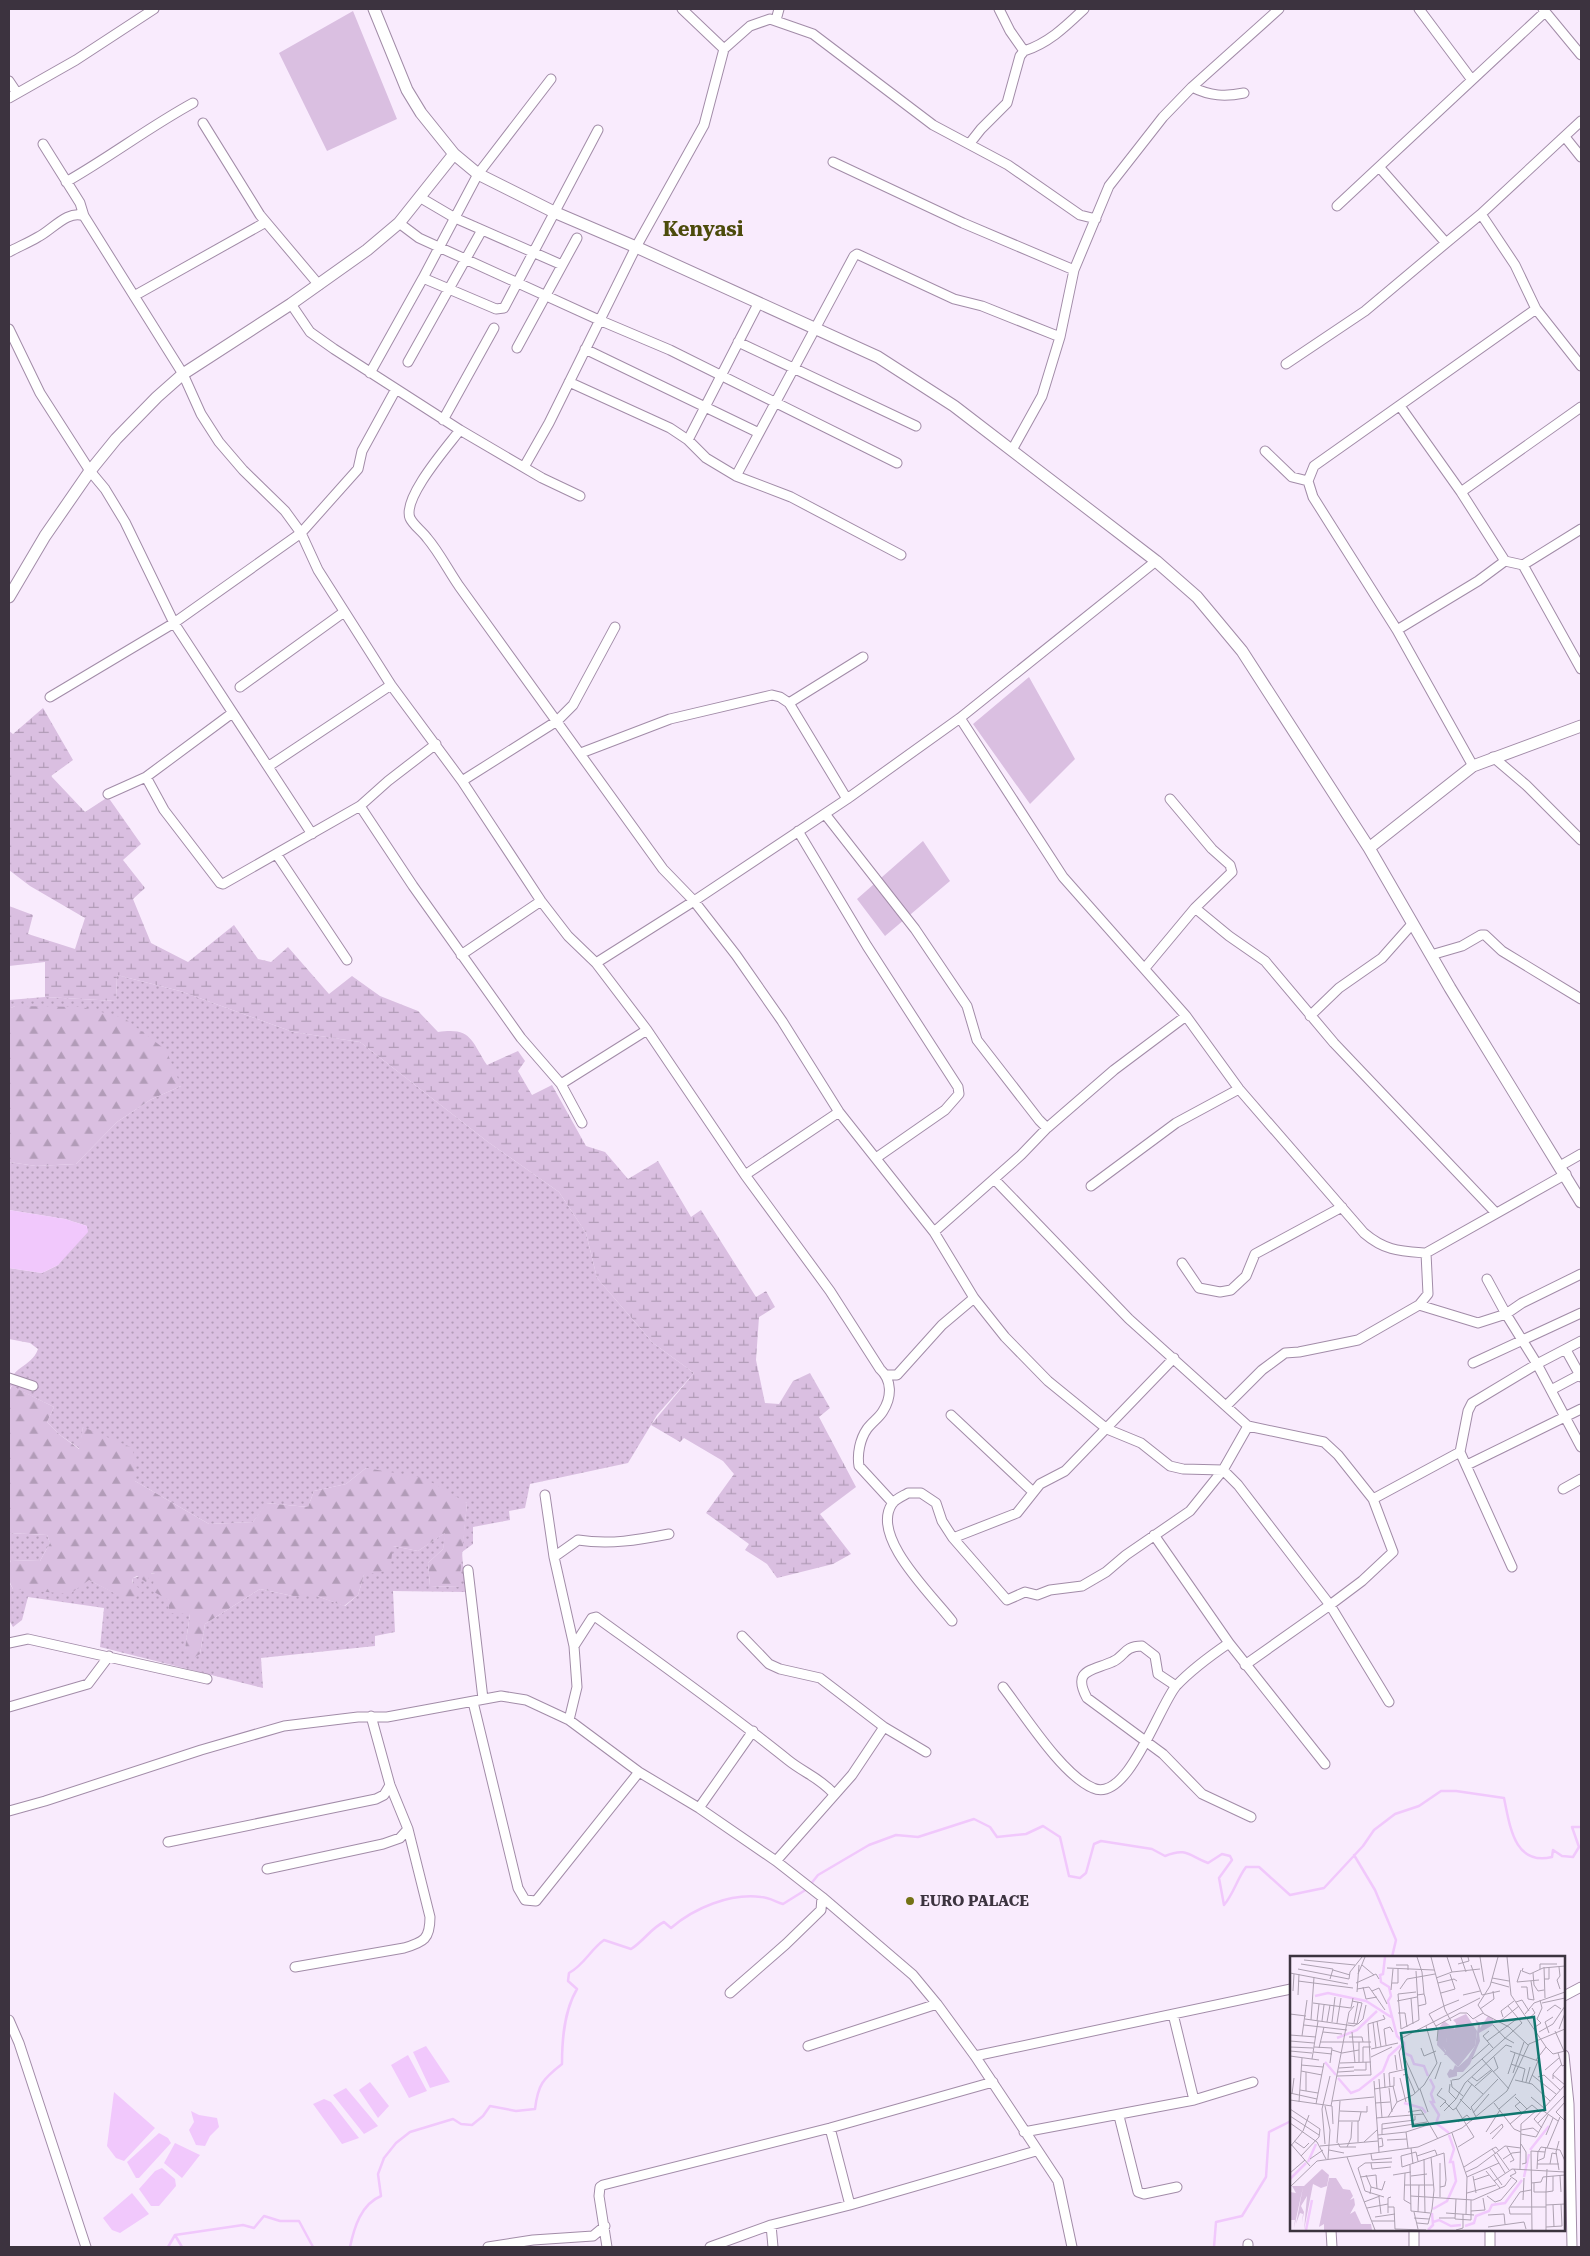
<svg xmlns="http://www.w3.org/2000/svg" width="1590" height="2256" viewBox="0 0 1590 2256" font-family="'Roboto Serif',serif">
<defs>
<pattern id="grass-dots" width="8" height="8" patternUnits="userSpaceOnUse" patternTransform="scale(1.25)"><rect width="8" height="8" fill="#dabfe1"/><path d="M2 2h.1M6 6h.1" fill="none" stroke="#b29cb8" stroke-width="1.8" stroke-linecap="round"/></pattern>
<pattern id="forest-firs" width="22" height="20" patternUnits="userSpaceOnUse" patternTransform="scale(1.25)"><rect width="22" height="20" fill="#dabfe1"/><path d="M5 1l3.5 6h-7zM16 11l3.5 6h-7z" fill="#b29cb8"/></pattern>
<pattern id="wetland-marsh" width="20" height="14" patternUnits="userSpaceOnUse" patternTransform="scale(1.25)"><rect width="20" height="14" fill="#dabfe1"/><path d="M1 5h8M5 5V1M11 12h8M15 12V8" fill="none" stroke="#b29cb8"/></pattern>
</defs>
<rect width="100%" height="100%" fill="#f9ebfd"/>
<!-- grass -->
<path fill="url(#grass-dots)" d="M117,975l63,16 113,41 67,10 128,100 71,50 27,41 11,45 56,65 41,30 -37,42 -29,48 -98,21 -5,24 -16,3 1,9 -37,7v17l-11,8 3,40 -72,-1 2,41 -20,4v10l-114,12 2,30 -163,-41 4,-39 -76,-11 -6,23 -9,7 -4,-7v-38l4,7 76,-9 42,21 2,-23 22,-5 14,27 21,14 -5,34 15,6 5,-30 55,-35 33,7h24l28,10 13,-11 6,-20 29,-29 25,5 28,-19 -3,17 -15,14 2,23 28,1 9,-84 -101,-35 -20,16 -32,7 -6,16 -41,-4 -14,19 -44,2 -74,-43 -52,-54 -3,22 -20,-14 -13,-13 7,-15 -43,-21 -2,5c0,-26 22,-22 29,-42l-8,-6 -21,-4v-71l33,5 16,-8 29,-39 -22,-7 -56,-9v-48l27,4 40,-2 41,-42 33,-22 31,-14 -166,-80 -6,3v-9l36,-3 71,4z
M9,1533l38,2 3,8 -10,18 -29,-1 -2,5z"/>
<!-- forest -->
<path fill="url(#forest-firs)" d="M15,1006l67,1 42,11 42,32 15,36 -31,14 -33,22 -41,42 -40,2 -27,-4v-153z
M12,1386l42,21 -7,15 13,13 19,14 4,-22 50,21 2,33 74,43 44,-2 13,-19 42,4 6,-16 32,-7 20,-16 58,10 43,25 -8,84 -29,-1 -2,-23 15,-14 2,-16 -27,18 -25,-5 -3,24 -26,5 -6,20 -14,11 -27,-10h-24l-33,-7 -55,35 -5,30 -7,4 -8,-10 5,-34 -21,-1v-13l-17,-9 3,-18h-3l-6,9 -9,-6 -4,2 -1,5 11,8 -12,11 -42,-22 -19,14 -57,-5c-5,-8 -6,-20 -2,-29l29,1 10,-18 -3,-8 -38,-2v-142z"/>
<!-- wetland -->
<path fill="url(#wetland-marsh)" d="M43,708l30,52 -22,16 34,36 23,-15 33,47 -18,16 22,28 -12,11 18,44 37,19 46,-37 24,34 13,3 17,-15 41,47 23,-18 28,20 38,15 20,21c33,-5 33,8 49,33l31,-14 7,10 -7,10 14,24 20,-10 34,61 19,6 23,27 30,-18 33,56 10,-7 55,87 10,-6 9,16 -16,10 -3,43 9,43 14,1 14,-23 17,-8 20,35 -11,9 37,70 -36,27 31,40 -18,10 -56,14 -10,-14 -22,-14 4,-6 -43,-31 28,-39 -11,-13 -39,-23 -4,4 -29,-17 43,-52 -41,-30 -56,-65 -11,-45 -27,-41 -71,-50 -128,-100 -67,-10 -113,-41 -63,-16 -1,26 -71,-4v-35l-36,4v-60l24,9 -5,19 47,15 10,-31 -55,-32 -21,-16v-139l4,3z"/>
<!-- pitch -->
<path fill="#dabfe1" d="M353,11l44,108 -70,32 -48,-98z
M1029,677l46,82 -45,45 -57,-80z
M923,841l27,40 -65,55 -28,-37z"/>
<!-- water -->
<path fill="#f1c8fc" d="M9,1210l56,9 22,7 1,6 -30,33 -16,8 -33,-5z
M426,2046l24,36 -20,6 -17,-36z
M408,2055l19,36 -18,7 -18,-33z
M370,2082l19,24 -11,12 -19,-28z
M346,2088l32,38 -14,8 -31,-39z
M114,2092l41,36 -31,33 -8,-3 -9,-12z
M324,2099l7,3 28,36 -17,6 -29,-40z
M191,2111l8,4 18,3 2,9 -9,9 -5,10 -9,-1 -7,-15 5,-8z
M159,2133l9,5 3,5 -32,35h-3l-9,-16z
M175,2143l25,12 -18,23 -18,-15z
M162,2168l13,11 1,7 -17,20h-8l-12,-17 16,-18z
M132,2193l17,21 -29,19 -8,-3 -9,-12z"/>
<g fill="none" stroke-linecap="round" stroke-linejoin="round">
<!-- stream -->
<path stroke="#f1c8fc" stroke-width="2.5" d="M1354,1855l21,35 21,50 -4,17
M810,1885l8,-10 51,-30 27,-10 22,2 56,-18 16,8 7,10 29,-3 17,-8 17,11 9,39 11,2 6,-5 8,-29 7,-3 51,8 13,7c22,-9 24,0 43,7l14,-9 8,2 2,4 -13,18 5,27c10,-12 13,-26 22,-38h13l31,28 34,-7 39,-42 11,-16 21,-16 24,-8 22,-15h15l48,7c6,28 10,68 48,59l1,-7 9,6 11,1 6,-10 -7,-20h9
M175,2235l7,12
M168,2247l7,-12 68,-10 11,3 10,-12 16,5h19l14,26
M350,2247c4,-19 11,-43 31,-51l-3,-22 6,-16 12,-15 14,-11 43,-13 8,5 11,1 11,-9 7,-10 26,5 19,-2c3,-25 8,-30 27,-45 0,-25 2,-53 15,-75l-9,-8 1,-8c15,-8 21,-23 35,-33l27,9c13,-8 20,-21 33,-27l7,6c23,-20 59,-35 90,-31 7,0 15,5 22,7l24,-15
M1214,2247l2,-25 26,-6 24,-39 3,-45 22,-11"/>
<defs>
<path id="street" d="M682,9l42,40
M999,9l11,22 14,20
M1419,9l53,71
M1543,9l38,46
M776,20l3,-11
M551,79l-73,95 -55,104 73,31 8,-1 94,-178
M9,81l8,12
M1192,87c18,9 33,10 52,6
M9,98l67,-38 78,-51
M1581,121l-100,93 34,51 21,44 45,57
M203,123l57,92 59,70
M1565,137l16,20
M970,143l11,-14 26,-26 13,-47 4,-5c25,-8 42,-25 60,-42
M43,144l37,59 4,13
M833,162l130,61 111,47
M1380,168l66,75 35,-29
M66,182c44,-25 83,-55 127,-79
M421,198l34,20 107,47
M1337,206l208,-194
M399,223l20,15 180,82 71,30 227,113
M9,252c9,-5 19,-9 29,-15 13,-6 30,-28 46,-21l99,158 18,40 18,28 24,28 42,41 16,22 17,37 73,115 71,96 79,120 27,35 28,27 98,-62 153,-102 113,-81 196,-157
M134,296l132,-74
M291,304l19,28 24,17 126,81 82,48 38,18
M9,329l31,64 50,78 15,18 20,33 49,101 138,211
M738,342l178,84
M517,348l60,-110
M585,349l174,84
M408,362l74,-132
M1286,364l79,-53 81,-68
M370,373l53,-95
M569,382l101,46 18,12 18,18 30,18 55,21 110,58
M1400,406l61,86 120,-85
M443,420l51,-92
M460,430c-12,16 -58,68 -50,88 3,7 12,13 17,20 12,14 21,32 32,48l204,283 31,32 42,54 46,66 57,91 95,120 40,66 31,39 43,44 59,48 34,14 29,23 13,3 40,1 15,15 92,120 59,97
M688,440l70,-136
M1012,450l30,-54 18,-59 14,-67 35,-84 54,-69 29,-30 87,-78
M1265,451l27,26 16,4
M524,467l25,-44 87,-176 68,-122 20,-76 26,-23 20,-7 43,15 120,91 75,40 72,50 16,4
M736,476l118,-220 3,-2 97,45 28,7 78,31
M1505,561l18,4 58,-36
M1523,565l58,104
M1397,630l81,-49 27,-20 -44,-69
M240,687l104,-75
M50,697l124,-74 127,-90 57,-64 4,-18 34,-62
M789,703l74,-46
M960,718l103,159 123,139 53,73 125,144c21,18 36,18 62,20l140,-79
M581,753l89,-34 102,-24 8,2 9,6 58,96
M1493,757l33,28 55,55
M269,766l122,-81
M1473,766l-76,-136 -84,-133 -5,-16 6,-15 222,-157
M146,777l18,33 56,73 3,1 137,-78 28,-25 48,-37
M462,781l95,-60 16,-16 42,-78
M108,794l38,-17 85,-63
M360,806l53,80 108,152 40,46 21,39
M825,814l90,115 52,77 10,34 62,80 8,8
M798,831l69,115 91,141 1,7 -14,16 -69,48
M277,855l70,105
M1195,908l34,28 36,25 69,82 161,169
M461,955l80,-54
M1431,955l31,-9 19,-11h4l17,16 79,48
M596,963l51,67 98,145 85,116 50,78c12,11 12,28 3,42 -4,7 -11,11 -16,18 -7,10 -10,25 -8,37l34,37
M1145,968l50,-60 37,-36 -2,-7 -18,-16 -42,-50
M1310,1016l29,-28 43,-30 31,-35
M561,1084l86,-54
M1560,1166l21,-12
M745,1175l94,-63
M995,1180l134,139 119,107 76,16 14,13 35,44 20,53 -31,29 -32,24 -85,60
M1091,1186l85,-63 63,-34
M934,1232l87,-77 26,-27 67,-58 72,-54
M1182,1263l17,25 21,4 11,-2 15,-14 9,-22 87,-47
M1581,1274l-59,29 -16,11 31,50 44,83
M1419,1305l59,18 28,-9 -19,-35
M1566,1350l15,27
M1473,1363l108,-50
M886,1375h11l45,-50 32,-27
M9,1378l24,8
M1551,1390l30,-16
M1226,1406l36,-36 23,-17 14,-1 59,-12 61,-35 9,-11 -2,-41
M951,1415l81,76
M1460,1452l8,-41 4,-8 65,-39 44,-23
M1467,1465l114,-56
M1563,1489l18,-10
M545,1495l9,62 20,89 3,41 -8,33
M1373,1499l87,-47 52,115
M1154,1535l75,108
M953,1538l54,62 18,-8 12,3 13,-5 32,-4 24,-14 20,-17 64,-44 33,-41 25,-44
M554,1557l24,-17c32,5 60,0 91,-6
M468,1570l15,129
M952,1621c-19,-25 -82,-84 -60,-117 3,-5 11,-8 16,-11h13l15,10 6,18 11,17 64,-25 23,-29 25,-13 109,-113
M742,1636l27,28 11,5 40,9 64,49
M9,1643l19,-4 179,40
M574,1646l18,-28 4,-1c65,47 130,93 192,143 16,13 31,17 46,34
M1176,1686l-18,-12 -3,-18 -13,-10c-19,0 -17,11 -30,16 -21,9 -40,8 -25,36l76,56 39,40 49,23
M1003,1687c21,27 59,88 90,101 34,16 66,-82 83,-102 15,-16 34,-30 53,-43l96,121
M473,1702l45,186 7,12 11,1 103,-129
M9,1707l79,-23 21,-28
M699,1808l54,-77
M9,1811l36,-10 156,-51 83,-24 74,-9h29l114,-21 25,4 43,20 70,52 60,36 77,53 46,36 91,78 24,29 38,52 83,125 14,66
M168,1842l208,-43 8,-4 6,-10
M776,1861l76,-86 32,-48 42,25
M267,1869l116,-25 17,-6 8,-9
M295,1967l109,-19c20,-6 26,-9 26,-31l-22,-88 -18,-44 -19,-69
M730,1993l56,-49 35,-34 1,-13
M1564,1996l17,-9
M1173,2014l21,86
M9,2020l10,23 67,204
M808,2046l129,-42
M1564,2055l5,49 3,143
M975,2056l316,-67
M1119,2116l19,76 6,2 33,-7
M830,2128l20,77
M1024,2132l170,-32 59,-18
M771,2225l2,22
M1331,2230l1,17
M1414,2230v17
M1490,2230v17
M488,2247l45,-7 60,-4 12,-10
M607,2247l-8,-51 1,-9 3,-2 227,-57 163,-46
M710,2247l61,-22 79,-20 186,-54
M1248,2247v-3"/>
<path id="secondary" d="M374,9l33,81 14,23 33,41 24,20 76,38 82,35 242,110 76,49 202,155 41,36 45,54 127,197 81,140 131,214
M9,597l36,-61 45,-65 26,-32 41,-42 26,-23 108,-70 76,-54 32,-27 55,-69
M1369,848l104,-82 108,-40"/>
</defs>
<!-- street casing -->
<use href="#street" stroke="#a28ca8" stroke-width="11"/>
<!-- secondary casing -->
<use href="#secondary" stroke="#a28ca8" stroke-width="13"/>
<!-- street -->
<use href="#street" stroke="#fff" stroke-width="9"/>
<!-- secondary -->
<use href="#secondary" stroke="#fff" stroke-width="11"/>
</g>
<!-- markers -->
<circle fill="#747215" stroke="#f9ebfd" stroke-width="2" cx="910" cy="1901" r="5"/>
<g text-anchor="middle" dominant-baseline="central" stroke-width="4.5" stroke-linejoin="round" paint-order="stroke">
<!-- poi labels -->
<g font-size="15" font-weight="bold" fill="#3c333f" stroke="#f9ebfd" text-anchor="start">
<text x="920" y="1901">EURO PALACE</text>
</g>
<!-- district labels -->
<g font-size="20" font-weight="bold" fill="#4c4b0b" stroke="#f9ebfd">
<text x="703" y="229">Kenyasi</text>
</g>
</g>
<!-- overview -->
<g transform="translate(1290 1956)">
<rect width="275" height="275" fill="#f9ebfd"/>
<path d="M176,58l11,17 -2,15 -17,21 -21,-22 1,-16 6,-8 11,8 1,-6 -3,-3zM157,69l4,2 -5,13 3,15 -5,-1h3l-7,-13zM32,213l7,6 -2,11 -6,2 -8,-4 -9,46 3,-34 -6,10 3,6 -2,11 1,-9 -3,-1 -4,11 7,-37 -9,41 1,-8h-5v-28l6,1 -4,-7h12zM39,222h7l7,11 7,1 3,6 -3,4 4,-2 1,7 -5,9 5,-3 6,13h10l1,6h-53h5v-6l-5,3z" fill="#dabfe1" fill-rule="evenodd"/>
<path d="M155,68l8,4 -7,12 4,9 -1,6h-5l2,-4 -8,-10z" fill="#dabfe1"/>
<path d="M198,60l5,3v6l-14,8 1,8 -10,23 -7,8h-6v4l-8,2 -2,-4 3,-5 3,1 2,-5 3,2 10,-9 7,-12 3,-20 -3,-7 5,4v5z" fill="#dabfe1"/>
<path fill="none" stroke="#f1c8fc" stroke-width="2.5" d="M95,1l-2,17 -3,1 1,7 8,5 2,9 -3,5 9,35 7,7v10l7,3 3,8 10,2 4,10M25,40l13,-3 38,8 25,16M47,82l20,-8 20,-19M35,106l11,13M48,122l13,15 8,-3 24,-19 6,-15 12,-11M140,123l4,8 -3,7 3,8h-3l8,13 -3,8 13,10M114,147l18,5 4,5M240,194l19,-24M18,206l8,-18M234,221l5,-23M0,223l16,-16M143,253l14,-8 9,-20 -3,-19h-3l4,-13 -5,-14M143,266l6,-2 12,6 10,-1M175,270l9,-3 2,-7 13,-5 3,-6 13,-2 17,-23M16,274l6,-30M138,274l5,-5 -1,-12"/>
<path fill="none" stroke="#ada1b1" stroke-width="1" d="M127,1l5,15 2,22M141,1l14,53 6,11M157,1l5,15M171,1l5,15M190,1l4,25M208,1l-8,29 -12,19 6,9 25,13 19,18M217,1l4,38 35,52 -10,13M14,4l51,5M11,8l32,5 -3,10M168,8l11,-3 -1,-4M72,9l12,10M106,9h12v5M181,9l11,30M254,11l1,31M269,11l1,9 -3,4 3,9M97,12l47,2M233,12l-1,3 8,3 13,-6 22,-2M8,13l51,10 1,-7 12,-15M250,13v-5h17M43,14l17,5M231,14l-4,12 22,-2M126,15l3,49 -18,9 -3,-35 18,-2M0,17l58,11M243,17l1,12 4,6 6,-1M68,18l7,-17M146,22l16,-6 28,-3M202,22l17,3M254,23h5v-12M8,25l55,7M241,25l3,19M201,26l18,5M66,27l20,-9 3,5M102,27h6v-14M148,27l16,-4 3,2M73,31l3,12 11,-2M231,31h6l1,12 6,1M67,33l12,-2 16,23M110,33l7,-10 28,-5M101,34l2,-21M3,35l1,-17M82,35l7,-3 8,16M67,36l2,-27M151,37l14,-4 -5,-15M8,39l1,-21M127,39l7,-1 1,3 1,7 -8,2M173,39l17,-4M192,39l18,-4M121,42l2,26M107,45l20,-4M226,46l6,-2 7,11M23,47l38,5 2,-10M252,47l23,-5M154,50l15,-6M218,50l14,17 -40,36 27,30M190,53l14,-10 -1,-8M257,55l8,-6 6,4M108,57h7l2,14M0,58l16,2M235,58l9,-11 31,-11M213,61l-2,-6 13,-10M15,63l49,7 3,-2 5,-21 -10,-2M238,63l7,-6 -3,-5M21,64l3,-43M27,65l2,-17M32,65l2,-16M87,65l4,26M37,66l3,-17M42,66l3,-25M83,66l3,26M209,66l20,-16M47,67l4,-25M58,67l10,1 5,-5 3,-14M64,67l4,-21M14,69l43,5M203,69l12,13 9,5M146,70l24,-13h7l6,6 10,-6M245,71l6,-4 -4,-4 5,-11 -2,-8M269,73l6,-16M199,75l-6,5 10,12M265,75l9,20M33,76l19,2M62,76l3,31M249,76l14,-8 12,-18M259,77l-4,-11 8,-5M0,79l26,2M12,80l5,-36M59,81h13l1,5M110,83l80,-41M0,85l24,2M147,85l1,-11 -9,-16 15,-8M197,85l31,-23M30,86h51M96,89l-2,-16 6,-2 3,5M112,90l-3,6 3,17M0,91l23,1M24,91l18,1 -2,15M256,91l7,7 12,-3M29,92l5,-21M131,92l3,8 12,-5M81,93l27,-6M42,94l10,3 17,-3M0,95l22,2M220,95l28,10 -9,22M23,96l19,2M268,97l4,13 3,-1M113,98l16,36M105,99l2,15M0,100l29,4M81,101l21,-10M22,103l6,-38M182,103l17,-15M69,106v-20M73,106v-15h8M50,107l31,-1M221,108l14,5 -3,13M11,109l22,2M49,112l15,-1M64,114h12v-8M255,114l14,-12M11,115l21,4M48,116l16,-1M203,116l5,-4 -4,-11M94,117l1,15M223,117l11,-31M218,118l7,-21M113,119l4,-1 8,19M242,119l24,19M263,119l12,10M47,120l34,-1 -3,-51 17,-5 -2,-4M182,121l5,4 14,-11M248,121l6,-2 16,15M110,122l6,24M89,123l3,39M145,123l6,-17M263,123v-5l9,-10M161,124l1,7 11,9M162,124l7,-1 23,-20M225,124l17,4 18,17M84,125l5,71M178,125l15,13M236,126l4,-15M160,128l-1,8 7,7M103,130l4,16M185,130l17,-15M100,131l-1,-14 18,-4M99,132l3,24M84,133l20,-3v-9M130,133l8,23M10,134l18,3M16,135v-19M0,137l27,6M2,138l2,-16M225,141l12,12M241,141l13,11M170,143l11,11M0,144l42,6 1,18M42,145l42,-4M9,146l3,-44M155,146l8,8 3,-2 16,-24M230,146l-5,4 7,7 10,-8 6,5M275,146l-9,10 9,9M85,147l15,-1M204,147l20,26 7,3M26,148l8,-41M35,150l5,24 -2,29M41,150l18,-94 5,-6M150,151l6,-6 -9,-6 5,-7M166,152l18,29 -16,10M0,153l30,20 -1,8 -18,19M209,153l17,-15M252,154l16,11M50,155l27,1v-6M154,155l12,-12 9,-16 41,-38 6,2M118,156l13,-2 17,29M183,157l16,-19M0,160l29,19M98,161l9,-15 16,-7 11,-10 13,-22 -11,-37M186,161l-5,-10 27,-28M86,162l48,-4M49,165h20l2,-9M68,165v21M168,166l9,-7 5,6M0,167l27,19 9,17M248,167l27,-28M220,168l13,-11M252,172l-8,-9 31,-34M92,173l45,-7M231,174l12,-2 6,5M116,176l2,16M196,176l14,-22M162,177l15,44 -1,37M92,178v-10l33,-4v-4M200,178l12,-10 1,3 -11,12M231,178l15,3 12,-22M88,179l28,-3 28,-9M256,179l7,-17M88,183l4,-1 1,8 -4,1M97,184l20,-1M4,185l10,7 5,-5M74,186l13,-12M0,187l20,23M47,187l3,-42M48,187l2,4h16M35,188l-3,-35 8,-33M231,188l5,8v11l-4,1M30,190l58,-5M0,191l13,-16 6,-16M57,191l4,-9 1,-16M217,191l7,13 -4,2M121,192l2,16M257,192l13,-31M39,194l15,3M248,196l3,-5 19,3 5,11M207,197l12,17M81,198l1,6 20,-2M206,198l-4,-5 4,-2 3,4M204,199l11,18M127,200l18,-6 2,5M57,201l28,73M20,203l13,-9M134,203l1,54M213,203l9,-6 9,-1M128,205l-2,-9 -15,4 1,11 42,-14 2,27 -1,6 -5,1M247,205l7,-3 2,-11M81,207l1,6 19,-2M247,208h22M260,208l2,-11 5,1M120,209l1,46 19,2M174,211l28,-18M200,212l12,17M230,213l1,-45 16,-14M247,213l1,-18M269,214l-3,-18 3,-11M196,215l14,17M176,216l11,-5 28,-21 16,2M0,217l15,-13M115,217l-1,27 7,4M76,219l5,12 -1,7M103,219l18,-3M121,220l16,-2M183,220l3,17M270,220l1,16M70,221l16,-2 1,14M177,221l32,-14M184,224l15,-5M204,225l18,-12 53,3M241,227l10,-1 2,-5 22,-2M244,227v9h12M115,229h28M0,231l27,-26 101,-14 44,-19 45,-37 22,-47 36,-15M81,231l11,3 3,-9M256,236l1,-23M177,237l29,-8M121,240l62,4 32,-14 6,-8M197,240l8,6 6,-2 16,-19 -7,-5 6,-3 -2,-4M89,241l2,17M94,241l-19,-6 -7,-23 7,-5 27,-1M150,241v-34M166,243l-1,20 16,1v-9M181,244v11l14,-1 -2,-12M233,244l1,-22M74,246l16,-6M256,249l19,-1M263,249l1,22M98,251h6l1,22M220,251h36M77,252l21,-4M124,256l4,17M128,256l1,-27M98,257v-15l3,-1M156,257l28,2M220,258l-1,-6 11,-16 11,-2M220,258h21M198,259l16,-1 1,10M85,261l20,-3M124,262l15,1M149,262h16M82,265h23M127,267l11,1 4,-15 2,-19 -3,-33M198,271l36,-5 2,7M256,271l16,-1 -1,-22M105,273l31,1M166,274l7,-2v-14M242,274l-1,-79 14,1M256,274v-38l7,-1v-15"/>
<path fill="#0f766e" fill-opacity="0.15" stroke="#0f766e" stroke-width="2.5" d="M244,61l11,93 -132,16 -12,-93z"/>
<rect width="275" height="275" fill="none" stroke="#3c333f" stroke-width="2.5"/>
</g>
<!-- border -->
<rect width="1590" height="2256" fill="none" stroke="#3c333f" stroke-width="20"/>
</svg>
